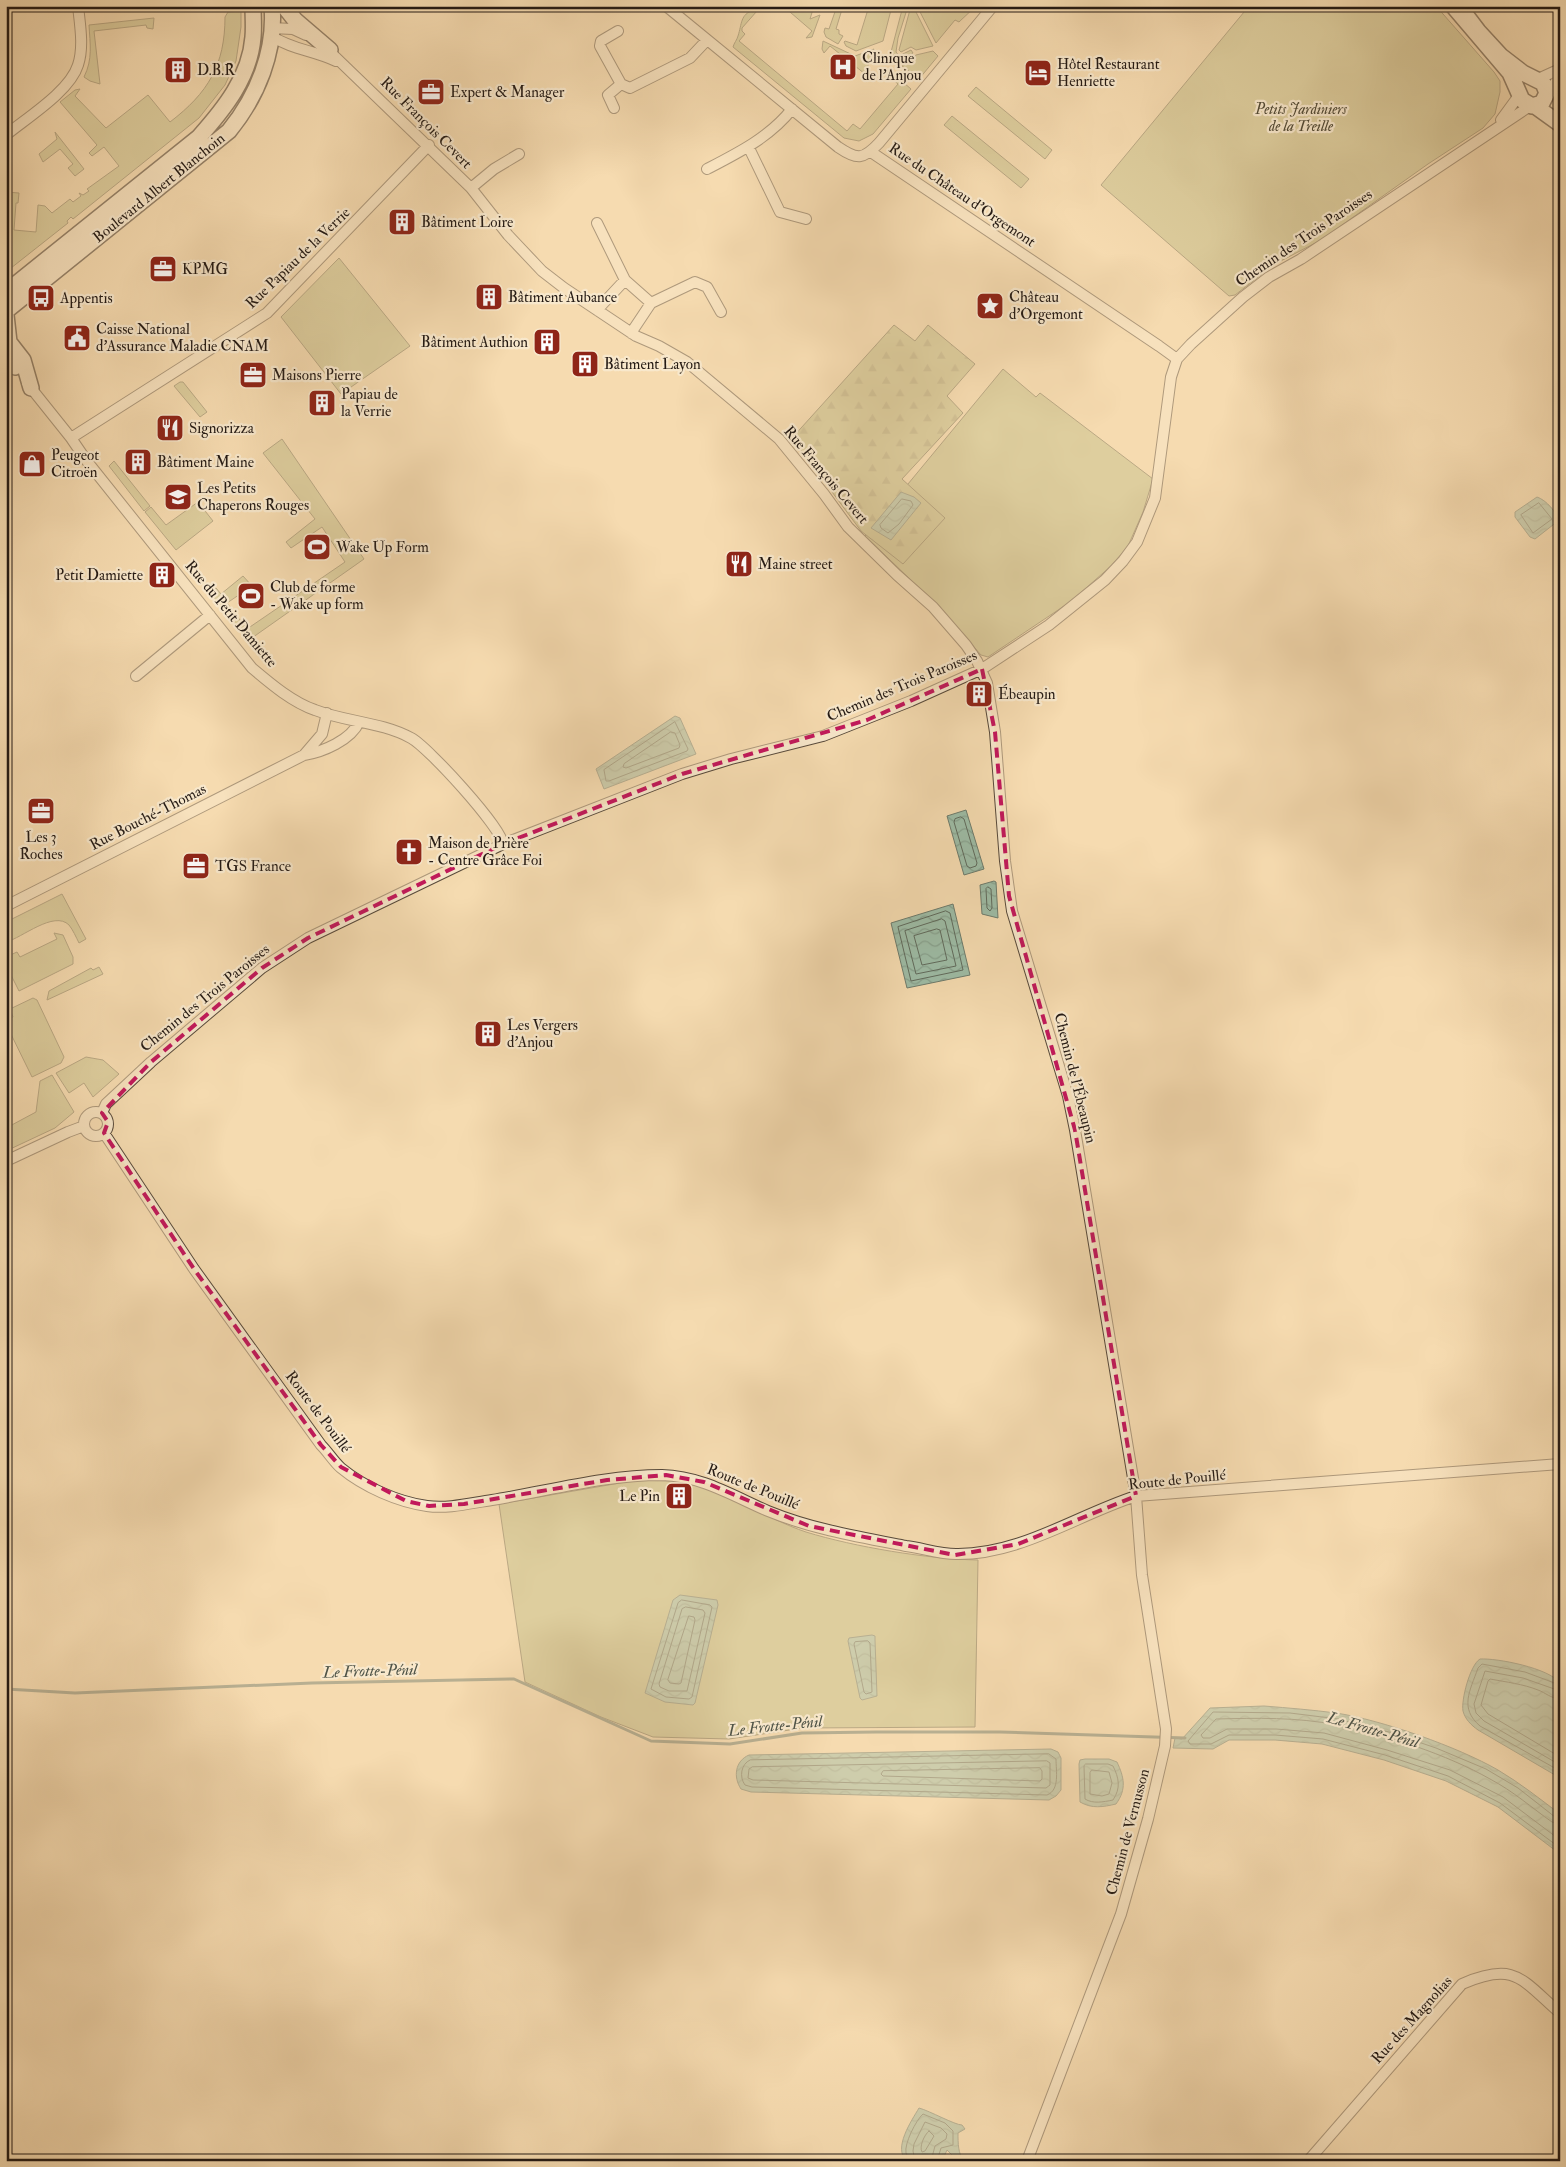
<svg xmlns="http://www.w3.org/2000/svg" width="1566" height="2167" viewBox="0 0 1566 2167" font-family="'IM FELL Double Pica',serif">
<defs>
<pattern id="forest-firs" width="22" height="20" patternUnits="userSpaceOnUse" patternTransform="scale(1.25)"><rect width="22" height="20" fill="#c2be87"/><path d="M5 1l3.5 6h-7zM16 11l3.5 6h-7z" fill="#a7a374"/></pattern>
<pattern id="water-waves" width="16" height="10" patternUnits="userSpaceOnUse" patternTransform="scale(1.25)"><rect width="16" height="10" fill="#9dbca6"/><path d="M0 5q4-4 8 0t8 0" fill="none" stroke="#87a18e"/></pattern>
</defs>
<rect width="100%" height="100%" fill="#f5dbb0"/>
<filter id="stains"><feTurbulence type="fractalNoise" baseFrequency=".004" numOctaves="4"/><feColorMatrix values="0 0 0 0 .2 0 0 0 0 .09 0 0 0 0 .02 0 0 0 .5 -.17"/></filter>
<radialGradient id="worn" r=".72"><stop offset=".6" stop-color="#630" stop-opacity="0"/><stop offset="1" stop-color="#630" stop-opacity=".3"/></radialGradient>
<!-- green -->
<path fill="#c2be87" stroke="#736c4e" d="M783,6h31l-4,13 10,-4 -8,22 -6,1 6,-7z
M837,6h6l-7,23 3,1v4l4,2 -5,8 -12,-7 -2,-5 1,-4 4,1z
M869,6h23l-9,35 -27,10 -10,-5 -2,-4 1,-1 12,4z
M903,6h5l-10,32 -2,14 3,4 12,-6 2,3 -15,10 -7,-11z
M911,6h2l20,40 -17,4 -5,-3 -10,5 -2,-2z
M917,6h59l-17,16 -4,-2 -19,23z
M1249,6h187l58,66 6,9v11l-5,22 -12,14 -55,36 -107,76 -46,24 -40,31 -6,1 -128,-111z
M754,10l3,1 -15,17v3l3,3 -6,7 108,90 6,-7 7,5 38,-45 -7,-6 6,-1 14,12 -38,45 -14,7 -15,-3 -111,-91c1,-4 4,-7 5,-11 4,-12 2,-22 16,-26z
M241,11v16l-5,34 -11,24 -26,33 -126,101 -2,-2 -4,4 1,2 -62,49v-80l13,1 -1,10h-2l-2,27 22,2 2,-27 7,1 7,7 18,-14 3,3 8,-6 -2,-3 4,2 6,-4 -2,-2 32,-23 -15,-19 -12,9 -3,-3 8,-8 -37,-43 15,-12 5,-1 -5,7 31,32 42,-33 22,27c38,-29 55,-57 55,-105l3,-5z
M154,18l-1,11 -6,-1 -1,-3 -52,6 6,53 -10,-3 -6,-4c9,-18 6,-33 5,-52z
M823,41l32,15 19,-7 -9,25 -35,-28 -6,7 -2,-4z
M933,51l5,5 -19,23 -17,-13 14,-11z
M976,87l76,63 -7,9 -77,-63z
M952,116l77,63 -8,9 -77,-63z
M55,132l29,37 -9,7 -7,-8 5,-4 -13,-15 -17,13 -4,-8 18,-15z
M339,258l71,88 -69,48 -60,-77z
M1003,369l33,28 4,-4 113,86 -10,33 -15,34 -17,20 -41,36 -82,55 -7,-2 -43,-49 -73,-70z
M180,382h3l24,30 -7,5 -26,-31z
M282,439l82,120 -115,81 -39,-47 6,-5 5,6 22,-18 9,10 -25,17 20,26 98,-67 -23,-35 -31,21 -5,-6 29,-23 -52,-66z
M114,461l36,45 -6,5 -35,-45z
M198,502l15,19 -37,29 -31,-38 6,-5 15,18z
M62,894l24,45 -7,4c-3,-6 -6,-13 -10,-18 -15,-15 -47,13 -63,17v-20z
M54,933l9,2 10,22v7l-54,27 -13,-26v-8l11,-5 3,5 37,-18z
M99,967l4,7 -56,26 2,-9 42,-23 2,2z
M33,998l4,2 27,57 -3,6 -29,14 -26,-53v-4l7,-3 -3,-8z
M86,1057l17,3 16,14 -26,23 -9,-14 -15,10 -13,-20z
M52,1075l22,37 -19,16 -49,23 2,-24 28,-15 4,-31z
M637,1480c15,1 30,0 45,2 40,5 84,37 124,50 49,15 121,27 172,28l-3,167 -172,1 -74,11 -76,-2 -52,-20 -76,-35 -26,-178z"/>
<!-- forest -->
<path fill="url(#forest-firs)" stroke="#736c4e" d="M894,325l21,16 13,-16 47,39 -28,32 16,17 -61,66 43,39 -42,46 -42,-33 -69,-93z"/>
<!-- water -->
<path fill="url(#water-waves)" stroke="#6d7b6c" d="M901,492l13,5 7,6 -30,37 -20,-12z
M1537,497c9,3 20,15 21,24l-23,18 -5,-2 -15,-20v-5z
M675,716l5,2 16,36 -92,35 -8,-20z
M966,810l18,59 -20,6 -17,-59z
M994,881l2,1 2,36 -16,-4 -2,-29z
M953,904l17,71 -63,13 -16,-65z
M680,1595l37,5 1,5 -23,98 -2,2 -28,-3 -20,-9 28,-93z
M872,1635l3,1v4l2,56 -15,4 -2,-2 -12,-57 1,-3z
M1480,1659c17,-1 69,9 80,24 0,11 -4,23 0,34v59l-5,-1 -77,-45c-7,-5 -13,-11 -15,-19 -2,-11 7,-46 17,-52z
M1264,1706c25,2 49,4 72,7 46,7 122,34 162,57 22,13 42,29 62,44v40l-62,-47 -52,-26 -62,-21 -62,-16 -47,-4h-46l-16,9 -40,-1 2,-10 7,1 28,-31z
M1051,1749l7,3 3,6v32l-5,6 -7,4 -298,-8 -10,-3c-8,-12 -6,-28 8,-34z
M1085,1759h24l8,3c7,15 10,27 -1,42 -13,3 -24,5 -36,-2l-1,-38 1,-4z
M919,2108c11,3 36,17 43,17l3,4 -7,4c0,10 0,21 6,28h-6l-11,-11 -5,11h-35c-15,-12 5,-41 12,-53z"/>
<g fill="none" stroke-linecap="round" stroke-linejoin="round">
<!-- shore -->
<path stroke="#606b5d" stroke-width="1" d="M902,499l9,2 2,4 -14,19 -11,9 -7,-5 -1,-3z
M1539,503l13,16 -19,14 -12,-18z
M675,722l13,27 -1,2 -78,30h-3l-2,-11z
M671,732l4,1 5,12 -1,3 -53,20 -3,-1 1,-3z
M961,817l3,2 13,44 -1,3 -6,2 -3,-2 -13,-44 1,-3z
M988,887l3,2 1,19 -2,3 -3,-3 -1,-19z
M946,911l4,2 13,57 -52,11 -13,-54z
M942,919l3,2 11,45 -40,8 -11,-43z
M937,929l3,1 7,30 -25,5 -8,-29z
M682,1600l28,5 2,2 -20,90 -3,2 -23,-2 -15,-8 27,-86z
M686,1607l17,3 2,3 -18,78h-18l-9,-4 -1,-3 23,-75z
M689,1616l5,1 1,3 -14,63 -2,1 -9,-1 -2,-3z
M868,1641l2,2 2,49 -6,2 -2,-2 -10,-48 1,-2z
M1560,1685l-35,-13 -43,-8 -4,4c-8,23 -19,40 2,58l80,45
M1560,1691l-37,-13 -38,-7 -11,33 2,9 8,8 76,44
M1560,1699c-10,-1 -14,-6 -22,-9 -15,-6 -32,-8 -48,-11l-2,2 -7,24 7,9 72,43
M1049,1754l7,5c0,12 4,31 -9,36l-295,-8 -7,-2c-6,-8 -4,-21 5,-25z
M1047,1761l3,2v22l-4,3 -293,-8 -5,-2 1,-9 3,-2z
M1086,1764h22l5,2c6,12 8,22 0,34 -10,2 -20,4 -28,-1l-1,-33z
M1040,1768l2,3v8l-2,2 -157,-5 -2,-2 2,-3z
M1092,1770l17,2 3,11 -3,11 -7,2 -12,-2v-21z
M1560,1818l-5,-1 -37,-29 -32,-19 -50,-21 -47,-16 -51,-13 -48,-6 -77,-1 -25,29 2,3h21l18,-9h46l48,4 62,16 63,21 52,27 60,45
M1560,1824l-8,-2c-20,-14 -39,-31 -62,-43 -42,-24 -105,-45 -153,-54 -40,-8 -81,-7 -121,-6l-15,16 2,3h7l17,-9h49l48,4 63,17 63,20 53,27 57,43
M929,2131l5,5 -9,15 -3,1c-3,-5 2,-17 7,-21z
M909,2161c0,-3 -2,-5 -3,-8 -2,-9 10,-33 17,-39l22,9 8,8v14l-12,3 -4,13
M915,2161l-2,-10 1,-7 11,-22 16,6 6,6 -1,5 -11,7 -4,15"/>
<!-- stream -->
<path stroke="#6d7b6c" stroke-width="3" d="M6,1689l69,4 237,-10 202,-4 137,62 79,3 72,-11 74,-1h124l185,6"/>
<defs>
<path id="street" d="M666,6l172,141c19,13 25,13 41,-4l114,-137
M271,28l22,1 13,6
M271,36c22,14 42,14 65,25
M325,47l146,141 37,47 34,36 22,17 72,48 23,10 28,16 92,77 45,55 24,33 49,48 36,32 33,38 11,16 10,22 8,49 10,129 7,50 56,185 7,34 61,366 6,79 24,154 -1,17 -17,73 -27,95 -94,247
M1538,79l22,-10
M621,84l9,4 60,-30 17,-18
M1547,91l13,-13
M614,108l-6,-13 13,-11 -21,-38 1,-5 17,-10
M1501,120l19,-26
M6,135c22,-18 64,-44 72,-70 6,-18 2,-40 0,-59
M749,148l31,64 26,7
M871,152l288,194 18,13
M707,169c31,-16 63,-32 85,-60
M471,188l23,-19 25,-15
M597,223l28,57
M597,310l28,-30 26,23
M631,333l20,-30 44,-21 12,5 14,25
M27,383l44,55 15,22 166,208c19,16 40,34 63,42 31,12 67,12 96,28 17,9 90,89 92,106
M71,438l196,-125 162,-168
M136,676l74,-61
M304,755c19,-3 47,-15 55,-33
M6,906l298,-151 18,-21 5,-21
M84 1124a12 12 0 1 1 24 0a12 12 0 1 1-24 0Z
M102,1113l4,-9 45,-42 111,-94 46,-30 195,-94 179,-70 49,-15 92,-23 88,-35 71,-32 67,-44 56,-45 18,-19 14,-19 18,-44 16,-121 6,-18 14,-15 52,-47 26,-20 32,-18 229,-153
M104,1133l90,136 127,176c7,7 13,17 20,23 23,19 57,34 86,38 21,3 44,-3 65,-6 56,-9 113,-25 170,-25 40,1 71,21 106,36 44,18 91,26 138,35 16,2 34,8 50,8 64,1 121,-39 180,-58l424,-32
M6,1161l62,-29 16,-6
M1308,2161l154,-177c53,-23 59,-5 98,29"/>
<path id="secondary" d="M284,6l11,14 35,30
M1453,6l57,67 12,27 10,6 10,-3 5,-10 -4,-10 -20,-10 -22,-17 -23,-25 -19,-25
M1535,106l25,18
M6,292l193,-155c25,-28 51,-60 54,-100 1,-10 0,-21 0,-31
M6,311l223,-180c28,-34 47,-80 43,-125
M6,315l3,27 14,18 8,28
M6,362l9,5"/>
</defs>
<!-- street casing -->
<use href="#street" stroke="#584a3b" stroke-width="12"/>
<!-- secondary casing -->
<use href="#secondary" stroke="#241a14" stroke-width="18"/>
<!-- street -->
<use href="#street" stroke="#f8e8cc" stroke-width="10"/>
<!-- secondary -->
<use href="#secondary" stroke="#f8e8cc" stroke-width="15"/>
</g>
<!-- marked area -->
<path d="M0 0H1566V2167H0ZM982,669l13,63 14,164 66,234 61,366 -118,48 -63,11 -146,-29 -105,-44 -38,-7 -59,5 -143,24 -35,2 -23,-5 -65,-34 -20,-22 -127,-176 -90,-136 4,-11 -6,-9 49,-51 111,-94 46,-30 195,-94 179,-70 185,-54z" fill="#f5dbb0" fill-opacity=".55" fill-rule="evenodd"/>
<path fill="none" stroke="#c2185b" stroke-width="4" stroke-dasharray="10 6" stroke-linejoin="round" d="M982,669l13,63 14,164 66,234 61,366 -118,48 -63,11 -146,-29 -105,-44 -38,-7 -59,5 -143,24 -35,2 -23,-5 -65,-34 -20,-22 -127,-176 -90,-136 4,-11 -6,-9 49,-51 111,-94 46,-30 195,-94 179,-70 185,-54z"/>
<!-- icons -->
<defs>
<symbol id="hospital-square" viewBox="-11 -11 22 22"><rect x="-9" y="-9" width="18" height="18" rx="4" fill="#8f2418" stroke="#f8e8cc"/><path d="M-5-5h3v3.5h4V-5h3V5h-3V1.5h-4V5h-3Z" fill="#fff"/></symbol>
<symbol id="building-square" viewBox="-11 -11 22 22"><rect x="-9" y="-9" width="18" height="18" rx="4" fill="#8f2418" stroke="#f8e8cc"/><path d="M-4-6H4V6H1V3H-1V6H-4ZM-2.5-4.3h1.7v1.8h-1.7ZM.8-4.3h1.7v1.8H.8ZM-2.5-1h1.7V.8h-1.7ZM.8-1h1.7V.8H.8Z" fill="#fff"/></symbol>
<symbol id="hotel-square" viewBox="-11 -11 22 22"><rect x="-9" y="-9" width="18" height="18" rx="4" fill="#8f2418" stroke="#f8e8cc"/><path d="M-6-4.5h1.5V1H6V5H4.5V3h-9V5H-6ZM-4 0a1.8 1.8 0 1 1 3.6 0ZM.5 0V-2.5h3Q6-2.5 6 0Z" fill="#fff"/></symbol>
<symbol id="office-square" viewBox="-11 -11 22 22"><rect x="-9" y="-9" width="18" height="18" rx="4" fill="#8f2418" stroke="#f8e8cc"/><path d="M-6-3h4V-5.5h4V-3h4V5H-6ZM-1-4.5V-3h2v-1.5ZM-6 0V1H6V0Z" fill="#fff"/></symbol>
<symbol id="bus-square" viewBox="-11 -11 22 22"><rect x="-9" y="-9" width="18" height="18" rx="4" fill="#8f2418" stroke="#f8e8cc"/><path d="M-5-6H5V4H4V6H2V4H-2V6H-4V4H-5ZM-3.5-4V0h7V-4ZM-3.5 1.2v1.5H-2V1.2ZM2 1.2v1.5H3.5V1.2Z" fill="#fff"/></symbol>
<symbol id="sight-square" viewBox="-11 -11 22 22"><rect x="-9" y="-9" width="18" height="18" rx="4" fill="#8f2418" stroke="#f8e8cc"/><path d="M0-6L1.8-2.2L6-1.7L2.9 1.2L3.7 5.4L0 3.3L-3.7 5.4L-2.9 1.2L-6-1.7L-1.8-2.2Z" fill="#fff"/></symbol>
<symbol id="civic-square" viewBox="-11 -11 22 22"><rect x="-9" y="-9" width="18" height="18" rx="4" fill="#8f2418" stroke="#f8e8cc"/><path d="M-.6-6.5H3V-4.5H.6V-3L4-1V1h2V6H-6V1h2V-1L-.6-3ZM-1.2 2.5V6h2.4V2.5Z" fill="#fff"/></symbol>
<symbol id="restaurant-square" viewBox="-11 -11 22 22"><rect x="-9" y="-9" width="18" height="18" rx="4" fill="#8f2418" stroke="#f8e8cc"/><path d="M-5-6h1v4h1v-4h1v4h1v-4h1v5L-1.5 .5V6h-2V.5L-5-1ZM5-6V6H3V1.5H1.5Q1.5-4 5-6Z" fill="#fff"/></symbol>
<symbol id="shop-square" viewBox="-11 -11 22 22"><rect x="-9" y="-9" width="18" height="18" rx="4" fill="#8f2418" stroke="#f8e8cc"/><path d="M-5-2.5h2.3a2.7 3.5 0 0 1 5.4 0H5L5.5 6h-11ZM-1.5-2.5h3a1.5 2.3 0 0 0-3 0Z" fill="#fff"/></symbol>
<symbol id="school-square" viewBox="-11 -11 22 22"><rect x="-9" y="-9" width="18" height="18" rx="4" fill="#8f2418" stroke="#f8e8cc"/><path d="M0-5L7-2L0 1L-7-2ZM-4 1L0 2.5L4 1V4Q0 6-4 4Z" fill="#fff"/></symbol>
<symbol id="stadium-square" viewBox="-11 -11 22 22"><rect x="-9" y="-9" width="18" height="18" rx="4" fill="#8f2418" stroke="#f8e8cc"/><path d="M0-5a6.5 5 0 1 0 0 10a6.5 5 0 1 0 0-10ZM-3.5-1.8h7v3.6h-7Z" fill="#fff"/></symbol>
<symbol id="church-square" viewBox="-11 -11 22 22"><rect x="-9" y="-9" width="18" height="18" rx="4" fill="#8f2418" stroke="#f8e8cc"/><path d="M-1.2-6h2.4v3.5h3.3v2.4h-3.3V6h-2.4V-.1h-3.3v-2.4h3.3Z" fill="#fff"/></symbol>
</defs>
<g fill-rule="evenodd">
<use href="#hospital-square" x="827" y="51" width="32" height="32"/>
<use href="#building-square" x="162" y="54" width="32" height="32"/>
<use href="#hotel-square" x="1022" y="57" width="32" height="32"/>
<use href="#office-square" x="415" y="76" width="32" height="32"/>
<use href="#building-square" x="386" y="206" width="32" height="32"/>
<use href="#office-square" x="147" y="253" width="32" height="32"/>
<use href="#building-square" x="473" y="281" width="32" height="32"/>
<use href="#bus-square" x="25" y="282" width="32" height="32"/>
<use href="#sight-square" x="974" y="290" width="32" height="32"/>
<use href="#civic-square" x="61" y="322" width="32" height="32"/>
<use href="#building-square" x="531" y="326" width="32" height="32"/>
<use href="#building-square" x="569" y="348" width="32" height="32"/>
<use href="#office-square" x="237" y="359" width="32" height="32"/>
<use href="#building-square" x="306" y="387" width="32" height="32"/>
<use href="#restaurant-square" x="154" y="412" width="32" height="32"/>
<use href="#building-square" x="122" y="446" width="32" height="32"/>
<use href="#shop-square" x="16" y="448" width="32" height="32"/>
<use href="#school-square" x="162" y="481" width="32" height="32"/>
<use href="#stadium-square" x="301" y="531" width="32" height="32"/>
<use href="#restaurant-square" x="723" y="548" width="32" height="32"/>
<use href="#building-square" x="146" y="559" width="32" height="32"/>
<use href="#stadium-square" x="235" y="580" width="32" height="32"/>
<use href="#building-square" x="963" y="678" width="32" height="32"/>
<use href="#office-square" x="25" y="795" width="32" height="32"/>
<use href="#church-square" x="393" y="836" width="32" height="32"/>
<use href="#office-square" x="180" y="850" width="32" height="32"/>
<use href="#building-square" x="472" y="1018" width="32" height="32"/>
<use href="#building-square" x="663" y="1480" width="32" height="32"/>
</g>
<g text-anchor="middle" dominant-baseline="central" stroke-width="4.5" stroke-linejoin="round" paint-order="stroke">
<!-- poi labels -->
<g font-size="15" fill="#241a14" stroke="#f8e8cc" text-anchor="start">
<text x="862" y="58">Clinique<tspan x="862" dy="17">de l'Anjou</tspan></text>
<text x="1057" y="64">Hôtel Restaurant<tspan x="1057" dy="17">Henriette</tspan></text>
<text x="197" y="70">D.B.R</text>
<text x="450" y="92">Expert &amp; Manager</text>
<text x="421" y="222">Bâtiment Loire</text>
<text x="182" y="269">KPMG</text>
<text x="508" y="297">Bâtiment Aubance</text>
<text x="1009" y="297">Château<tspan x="1009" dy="17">d'Orgemont</tspan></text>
<text x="60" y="298">Appentis</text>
<text x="96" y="329">Caisse National<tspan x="96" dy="17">d’Assurance Maladie CNAM</tspan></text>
<text x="528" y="342" text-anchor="end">Bâtiment Authion</text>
<text x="604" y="364">Bâtiment Layon</text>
<text x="272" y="375">Maisons Pierre</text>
<text x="341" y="394">Papiau de<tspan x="341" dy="17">la Verrie</tspan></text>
<text x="189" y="428">Signorizza</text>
<text x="51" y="455">Peugeot<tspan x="51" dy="17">Citroën</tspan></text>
<text x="157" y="462">Bâtiment Maine</text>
<text x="197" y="488">Les Petits<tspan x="197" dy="17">Chaperons Rouges</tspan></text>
<text x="336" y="547">Wake Up Form</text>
<text x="758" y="564">Maine street</text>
<text x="143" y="575" text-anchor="end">Petit Damiette</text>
<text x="270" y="587">Club de forme<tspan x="270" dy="17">- Wake up form</tspan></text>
<text x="998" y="694">Ébeaupin</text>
<text x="41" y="837" text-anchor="middle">Les 3<tspan x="41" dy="17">Roches</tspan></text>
<text x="428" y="843">Maison de Prière<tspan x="428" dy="17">- Centre Grâce Foi</tspan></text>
<text x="215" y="866">TGS France</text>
<text x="507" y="1025">Les Vergers<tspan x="507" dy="17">d'Anjou</tspan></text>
<text x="660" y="1496" text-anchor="end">Le Pin</text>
</g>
<!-- park labels -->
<g font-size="15" font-style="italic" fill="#534b36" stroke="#f8e8cc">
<text x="1301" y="109">Petits Jardiniers<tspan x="1301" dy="17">de la Treille</tspan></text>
</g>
<!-- street labels -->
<g font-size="15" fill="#241a14" stroke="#f8e8cc">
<text transform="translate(426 123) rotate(45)">Rue François Cevert</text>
<text transform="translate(159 188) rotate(-39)">Boulevard Albert Blanchoin</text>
<text transform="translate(962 195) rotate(34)">Rue du Château d'Orgemont</text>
<text transform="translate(1304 238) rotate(-34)">Chemin des Trois Paroisses</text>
<text transform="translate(298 258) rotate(-44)">Rue Papiau de la Verrie</text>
<text transform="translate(826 475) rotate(50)">Rue François Cevert</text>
<text transform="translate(231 614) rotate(50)">Rue du Petit Damiette</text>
<text transform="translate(902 686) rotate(-23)">Chemin des Trois Paroisses</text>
<text transform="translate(148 817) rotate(-27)">Rue Bouché-Thomas</text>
<text transform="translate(205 998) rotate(-39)">Chemin des Trois Paroisses</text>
<text transform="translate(1075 1078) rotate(76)">Chemin de l'Ébeaupin</text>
<text transform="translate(318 1412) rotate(53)">Route de Pouillé</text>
<text transform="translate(1177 1480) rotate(-6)">Route de Pouillé</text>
<text transform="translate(753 1487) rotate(22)">Route de Pouillé</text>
<text transform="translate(1128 1832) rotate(-75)">Chemin de Vernusson</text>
<text transform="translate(1412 2020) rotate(-48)">Rue des Magnolias</text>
</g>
<!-- water labels -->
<g font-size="16" font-style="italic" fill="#4e5347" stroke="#f8e8cc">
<text transform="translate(370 1671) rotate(-2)">Le Frotte-Pénil</text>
<text transform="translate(775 1726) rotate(-6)">Le Frotte-Pénil</text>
<text transform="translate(1373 1730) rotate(16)">Le Frotte-Pénil</text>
</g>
</g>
<!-- margin -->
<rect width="1566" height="2167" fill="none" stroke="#f5dbb0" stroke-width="25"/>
<rect x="8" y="8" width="1551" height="2152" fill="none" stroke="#241a14" stroke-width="2.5"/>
<rect x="12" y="12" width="1541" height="2142" fill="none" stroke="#241a14"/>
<rect width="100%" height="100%" filter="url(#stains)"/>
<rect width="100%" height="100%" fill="url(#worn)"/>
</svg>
